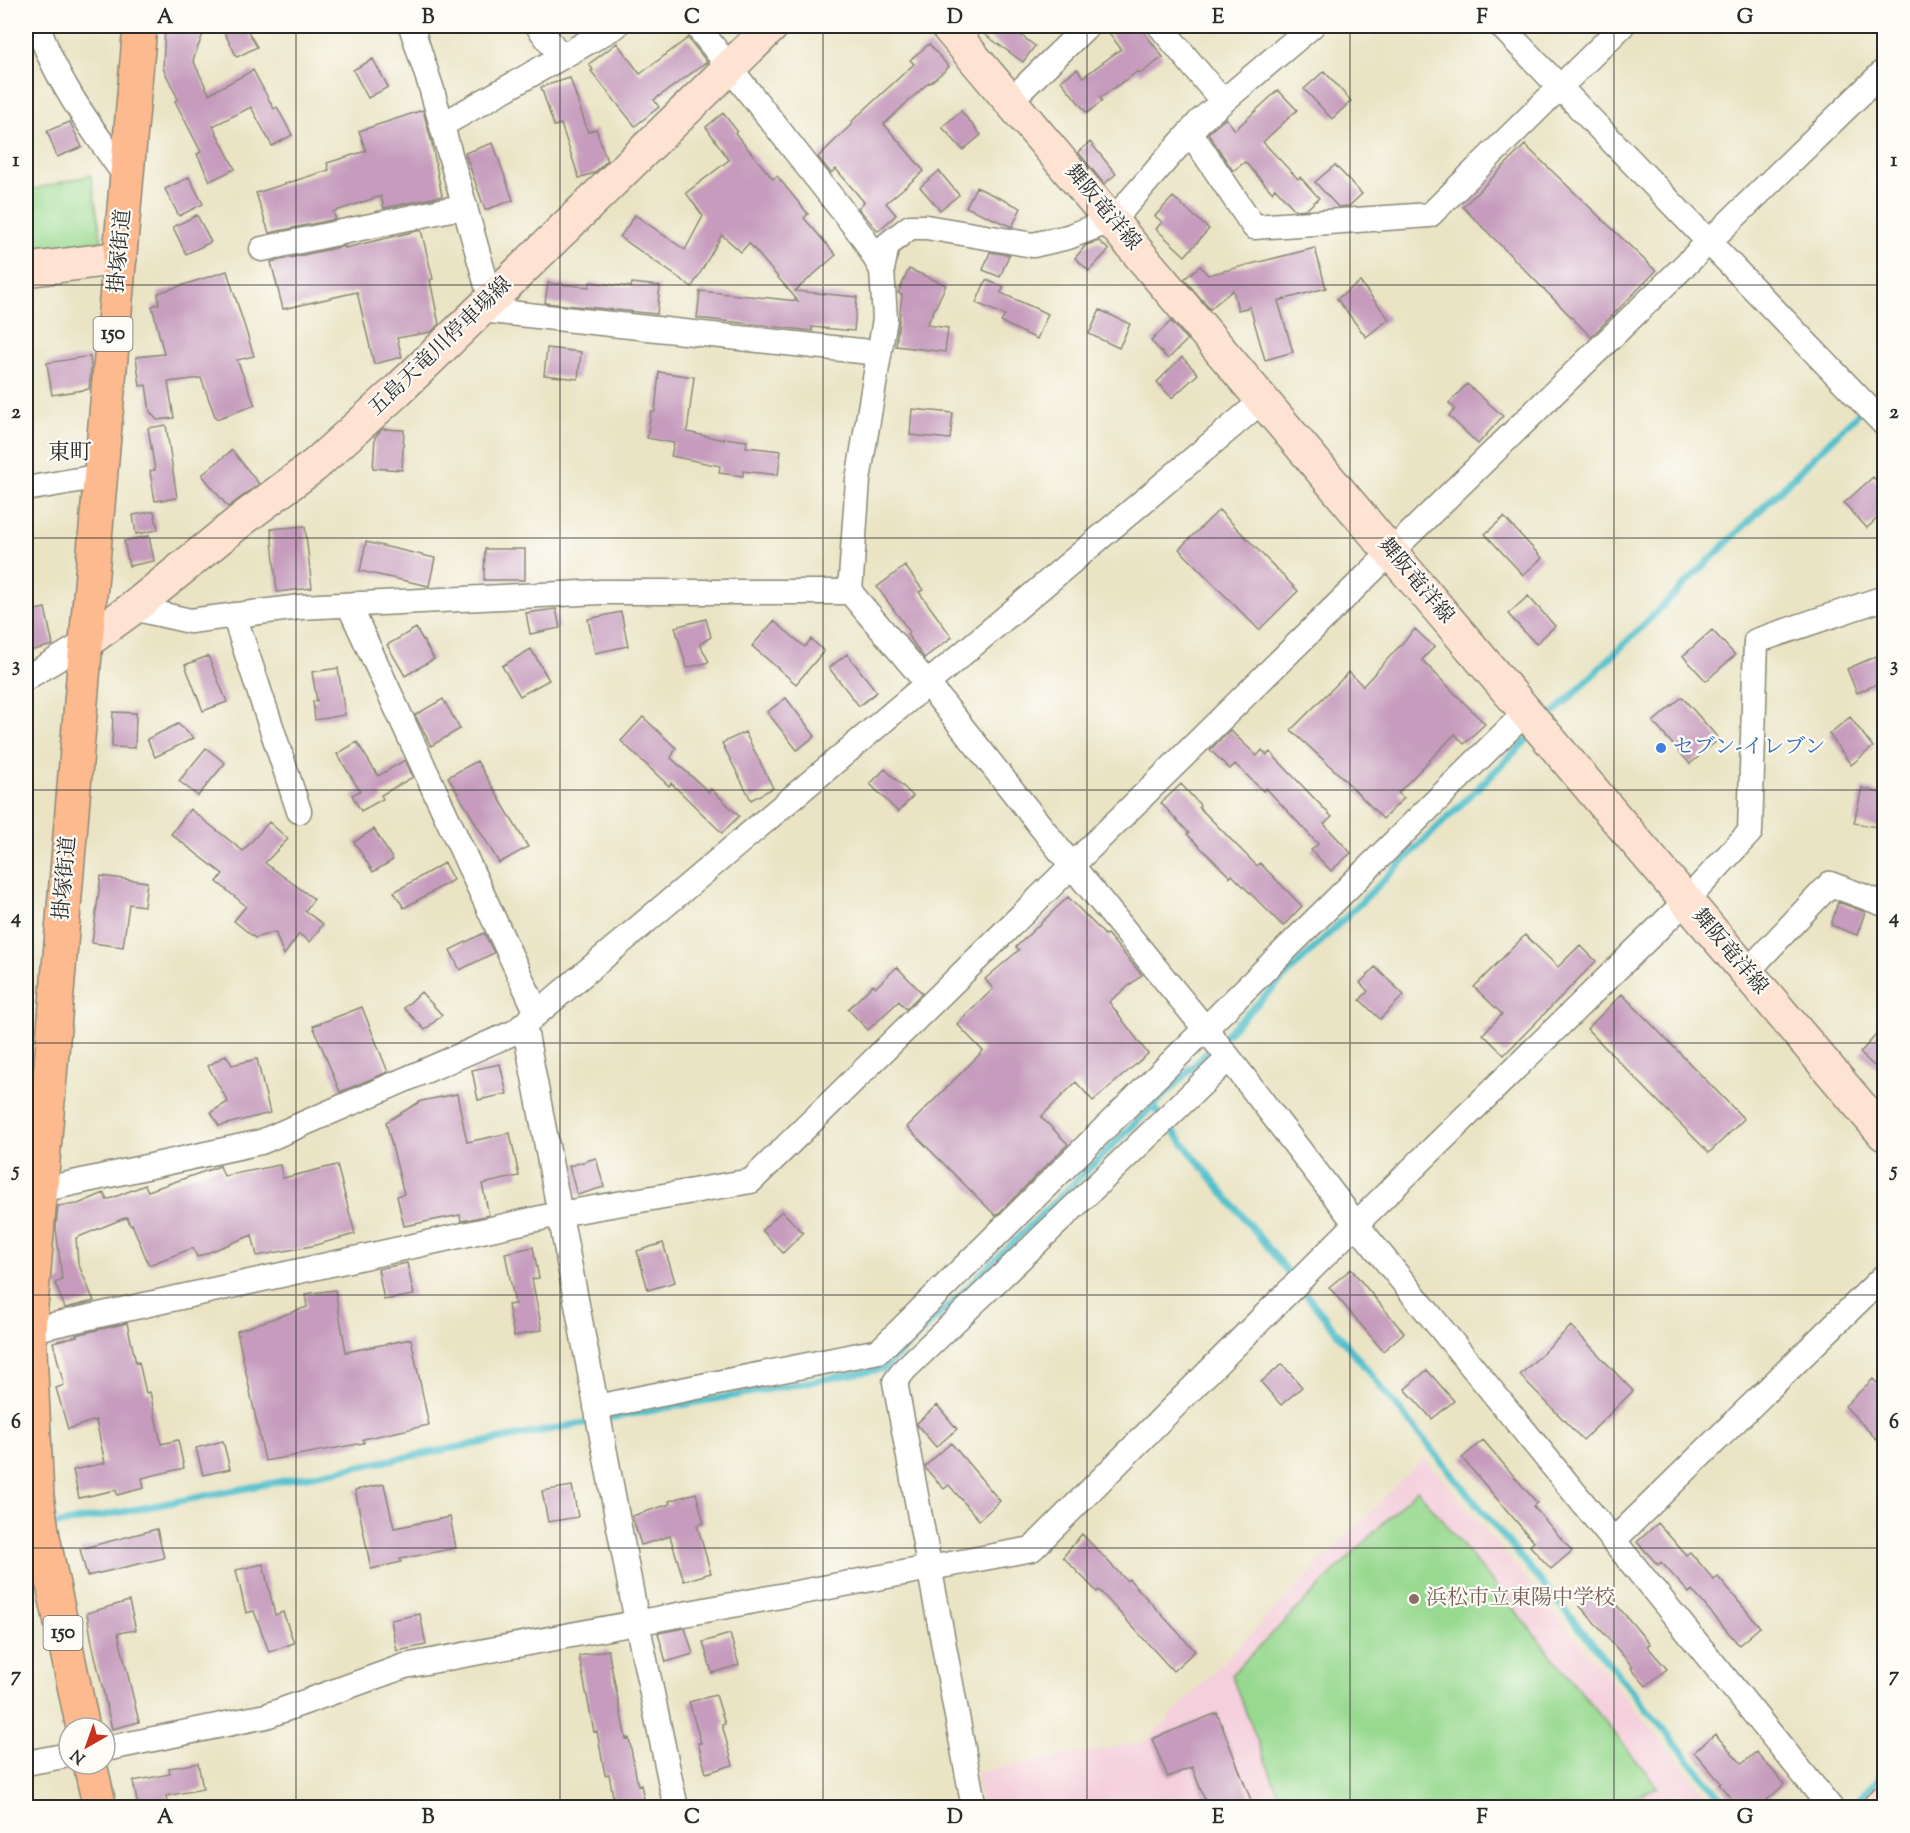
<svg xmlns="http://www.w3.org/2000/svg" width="1910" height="1833" viewBox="0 0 1910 1833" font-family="'Sorts Mill Goudy','Noto Serif JP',serif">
<rect width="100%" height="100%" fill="#fdfcf7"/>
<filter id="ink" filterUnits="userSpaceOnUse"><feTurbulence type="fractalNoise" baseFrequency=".0167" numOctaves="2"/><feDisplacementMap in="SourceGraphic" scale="12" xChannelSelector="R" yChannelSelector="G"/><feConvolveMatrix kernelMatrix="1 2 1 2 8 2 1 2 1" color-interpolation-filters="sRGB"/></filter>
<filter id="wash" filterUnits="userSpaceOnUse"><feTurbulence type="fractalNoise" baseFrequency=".008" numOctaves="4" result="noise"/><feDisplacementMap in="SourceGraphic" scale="24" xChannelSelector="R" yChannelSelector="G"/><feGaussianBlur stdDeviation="1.35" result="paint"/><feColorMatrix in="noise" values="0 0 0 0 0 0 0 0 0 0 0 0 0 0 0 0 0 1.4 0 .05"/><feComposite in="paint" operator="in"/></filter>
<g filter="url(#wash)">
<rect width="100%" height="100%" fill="#eae4c5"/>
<!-- built -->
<path fill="#f4cfdc" d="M1424,1457l293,350 -735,1 -7,-36 170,-30z"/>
<!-- green -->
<path fill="#98d990" stroke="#62825e" stroke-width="1.5" d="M91,175l11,66 -76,11v-61z
M1417,1489l241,298 -50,20h-324l-53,-132z"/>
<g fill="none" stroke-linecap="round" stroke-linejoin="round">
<!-- stream -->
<path stroke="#52bfcc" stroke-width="7" d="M1546,721l338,-333
M1153,1106l298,367 278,335
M49,1526l545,-105 291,-53 649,-635
M1850,1808l34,-35"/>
</g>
<g id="blocks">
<!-- building -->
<path fill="#c69bbd" d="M165,26h41l-13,34 16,34 44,-24 21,39 3,-2 15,28 -20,11 -21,-39 -38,19 22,43 -25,12 -13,-27 4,-2 -26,-51 3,-2 -15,-31z
M221,26h24l12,21 -20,10z
M973,26h53l-7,8 16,12 -12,16z
M1104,26h35l24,31 -23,17 -2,-3 -38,27 2,3 -15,12 -26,-32 16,-12 6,8 38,-28z
M688,38l19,24 -53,38 5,7 -24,19 -44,-55 2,-1 -4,-6 28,-21 23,31z
M929,44l20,23 -19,16 -1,-1 -45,42 40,47 -38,32 10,12 -18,16 -20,-23 6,-6 -28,-33 -5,4 -13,-16 35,-34 -2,-1 63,-58 -4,-4z
M373,59l15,28 -20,11 -15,-28z
M1324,71l27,30 -19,18 -28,-30z
M570,78l18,54 8,-3 11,32 -13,12 -15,5 -18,-54 -7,2 -13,-39z
M1278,90l19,20 -34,32 35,37 2,-2 19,21 -12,11 -12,1 -20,-22 -3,4 -27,-30 -12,9 -25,-38 18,-15 9,12z
M423,110l9,34 10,52 -58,12 -3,-12 -48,16 3,7 -67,14 -13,-40 73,-23 -2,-7 39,-12 -7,-20z
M961,111l20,24 -18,15 -21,-23z
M723,113l14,18 -2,2 38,46 4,-3 31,38 -4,4 32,37 -41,36 62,6 -3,34 -42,-4v4l-115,-13 3,-27 98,10 -49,-58 -8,9 -19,-17 -30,52 -72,-50 15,-22 50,35 18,-34 -17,-23 43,-33 -23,-33z
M70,122l12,25 -25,10 -10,-26z
M1090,142l26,32 -12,10 -26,-32z
M493,143l20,57 -28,10 -20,-57z
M1525,145l131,126 -65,66 -128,-130z
M1335,165l27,29 -13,12 -11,1 -23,-25z
M939,171l20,24 -19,15 -20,-23z
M189,177l14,27 -24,12 -14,-27z
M976,187l45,21 -9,19 -46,-20z
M1173,197l36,32 -24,27 -29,-27 6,-7 -7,-6z
M197,215l14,27 -25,12 -13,-27z
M421,230l12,49 -3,1 9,44 -8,8 -34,6 5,19 -28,7 -17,-72 -74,17 -12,-47 74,-16v2z
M1099,241l10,9 -20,21 -14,-13 11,-13z
M1315,248l11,40 -48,13 15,51 -28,8 -15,-53 -12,3 -5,-20 -23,19 -26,-30 16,-13 8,9z
M990,252l19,3 -9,22 -17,-7z
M909,269l37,16 -19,40 21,3 -3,24 -49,-6 6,-51 -4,-2z
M227,271l27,85 -17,4 18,45 -39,14 -15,-41 -33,4 6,36 -17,2 -7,-8 -4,-27 -6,1 -4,-29 28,-3 -12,-48 7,-2 -1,-11z
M986,280l18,7 -3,6 47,21 -11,25 -36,-17 4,-7 -29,-12z
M590,282l41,5 1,-4 28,3 -3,28 -112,-11 3,-20 41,4z
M1360,282l29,37 -23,18 -29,-38z
M1100,310l30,14 -11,24 -30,-14z
M1171,321l16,19 -19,19 -17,-18z
M547,348l34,4 -3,27 -34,-4z
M90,356l1,11 -2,22 -37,6 -5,-32z
M1182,357l16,17 -26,24 -15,-16z
M659,372l35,5 -7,55 37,8v-2l23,3 -1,6 35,4 -3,24 -35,-4v5l-24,-3 1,-7 -49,-10 3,-13 -27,-5 4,-26h4z
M1467,384l36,32 -25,28 -29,-28 6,-7 -6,-6z
M912,409l41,4 -3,26 -40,-4z
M166,425l11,73 -22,3 -5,-30 5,-1 -7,-42z
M382,429l22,1 -2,40 -29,-2 2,-31z
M232,450l27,34 -31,23 -26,-32z
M1873,477l11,13v22l-17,16 -23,-25z
M1219,510l79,81 -39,39 -80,-81z
M154,511l4,19 -22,4 -3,-19z
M1504,517l38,41 -19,17 -38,-41z
M305,526l7,62 -35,4 -6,-63z
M149,536l5,25 -25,5 -5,-25z
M366,542l69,16 -6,28 -69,-15z
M485,549h40v31h-41z
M905,566l18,24 -4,2 33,45 -28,21 -17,-24 3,-2 -33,-45z
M1528,596l27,30 -19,18 -28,-30z
M45,608l8,37 -27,7v-40z
M556,609l4,19 -30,6 -4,-21z
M621,612l7,34 -33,7 -7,-34z
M706,619l5,18 -11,7 9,18 -22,6 -12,-41z
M774,621l31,26 6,-8 13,12 -28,33 -44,-38z
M416,628l18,31 -29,17 -18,-31z
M1415,629l19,18 -12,13 63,64 -21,20 -9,-10 -57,59 6,5 -21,21 -40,-41 -52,-48 58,-58 14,14z
M1712,630l23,25 -29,26 -23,-25z
M531,649l18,31 -29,16 -18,-30z
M1884,653v28l-27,12 -10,-24z
M847,654l30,38 -18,14 -30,-38z
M208,656l19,46 -24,9 -18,-46z
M338,668l7,47 -30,5 -2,-19h4l-5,-29z
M1682,697l37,42 -29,25 -37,-42z
M786,698l29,38 -18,14 -30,-38z
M443,699l17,30 -29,17 -16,-31z
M113,712l23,1 -1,35 -23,-1z
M643,717l33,31 -5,10 38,34 2,-3 28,27 -17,17 -51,-50 -2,3 -48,-45z
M1850,717l23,30 -22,18 -22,-31z
M178,724l16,14 -39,19 -8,-18z
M1230,730l27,26 5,-6 5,5 3,-3 62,65 -8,7 27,29 -20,18 -20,-21 7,-6 -52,-56 -3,3 -28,-27 -5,5 -20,-19z
M745,732l28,56 -22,12 -29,-57z
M357,742l21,34 27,-16 8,17 -32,18 2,4 -22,12 -9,-16 8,-4 -23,-37z
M206,748l19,15 -27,33 -19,-15z
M477,761l51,86 -29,16 -51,-86z
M885,769l28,27 -15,16 -28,-28z
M1181,784l19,21 -1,2 58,59 3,-3 42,43 -19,20 -51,-51 -2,2 -43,-43 2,-1 -28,-30z
M1862,788l22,6v20l-2,14 -28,-5z
M190,809l53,42 26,-29 19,17 -23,24 49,36 -9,12 18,13 -13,18 -11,-8 -15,21 -9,-23 -20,6 -21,-17 12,-15 -29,-24 6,-8 -52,-40z
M374,829l19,31 -20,12 -19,-30z
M444,863l9,17 -49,28 -10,-16z
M101,876l46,6 -3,24 -15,-2 -6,43 -31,-4z
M1068,897l37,38 2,-1 35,41 -33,27 39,52 -55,47 -17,-19 -35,35 27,27 -72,72 -89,-89 76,-76 -26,-27 36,-35 -8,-10 34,-29 -3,-3z
M1838,902l27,10 -8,23 -26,-10z
M484,933l10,20 -34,17 -10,-20z
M1525,935l33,32 22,-22 16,16 -92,94 -21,-21 19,-20 -28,-27z
M897,967l25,26 -16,16 -7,-8 -31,29 -20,-21 25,-24 3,2z
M1375,967l29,28 -24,24 -20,-19 8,-9 -8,-8z
M421,992l21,23 -17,15 -21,-22z
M1622,994l122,125 -35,34 -122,-124z
M362,1007l26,65 -48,20 -27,-66z
M1884,1026v49l-24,-22z
M226,1055l6,10 25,-6 13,54 -51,13 -8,-14 17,-10 -20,-36z
M500,1064l7,30 -29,6 -6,-30z
M457,1094l10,48 43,-9 9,43 -37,8 7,31 -28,6 -1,-6 -56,11 -7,-30 7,-2 -18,-72 35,-21z
M596,1158l8,29 -27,8 -8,-29z
M280,1165l3,13 54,-13 18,69 -43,12 -55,10 -5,-21 -55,22 -4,-9 -44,17 -17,-41 -2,1 -3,-8 -51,21 2,25 16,38 -29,7 -10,-25 7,-3 -6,-52 2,-22 20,-2 26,-11 3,7 38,-15 3,6 72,-25 4,10z
M782,1211l21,22 -20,20 -21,-23z
M663,1243l12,39 -27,8 -11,-39z
M533,1247l6,31 -7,1 10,51 -28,6 -6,-31 7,-1 -10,-51z
M407,1263l7,32 -30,5 -6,-31z
M1351,1269l53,64 -21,18 -54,-64z
M335,1290l11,62 65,-13 18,86 -66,14 1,4 -99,18 -28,-130 70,-24 -2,-13z
M127,1323l9,40 3,-1 7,31 4,-1 11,52 17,-4 6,28 -42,10 2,10 -27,7 -1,-5 -37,8 -6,-28 32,-7 -9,-43 -28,9 -12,-41 8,-3 -11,-43 24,-6 -1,-1z
M1571,1326l62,65 -50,49 -63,-65z
M1282,1364l20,23 -21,18 -20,-23z
M1427,1370l27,31 -22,18 -27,-30z
M1873,1379l11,11v57l-39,-41z
M937,1405l20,24 -21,18 -18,-21 -1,-3z
M1483,1440l54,63 -4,3 39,45 -21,18 -21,-23 4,-4 -72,-84z
M223,1441l7,28 -27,6 -7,-27z
M951,1443l49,58 -21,19 -30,-35 -5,4 -18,-20 -1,-3z
M384,1484l10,44 56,-11 6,31 -56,11 1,3 -30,7 -16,-79z
M572,1486l6,31 -30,5 -6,-31z
M696,1493l8,30 -7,2 14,48 -27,8 -14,-45 -29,9 -9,-29 38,-12 -1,-3z
M1658,1523l28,32 4,-3 24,28 4,-3 42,50 -21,18 -47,-55 -3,3 -28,-31 -3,3 -21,-23z
M157,1529l7,29 -77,18 -7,-27z
M1082,1534l45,47 2,-2 66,72 -22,20 -74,-81 -2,2 -34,-35z
M263,1564l12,51 8,-3 11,31 -25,9 -15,-41 -8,2 -10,-43z
M1602,1588l48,56 -3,2 20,23 -21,17 -15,-18 2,-1 -53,-61z
M129,1601l7,29 -18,3 21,89 -27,7 -20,-86 -5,-30z
M420,1614l6,31 -29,6 -6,-31z
M685,1628l8,26 -27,8 -8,-29z
M730,1634l9,31 -27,8 -9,-31z
M608,1650l18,89 3,-1 9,48 3,-1 5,23h-31l-6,-34 -4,1 -8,-44 -3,1 -15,-76z
M716,1695l9,29 -3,1 11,40 -27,8 -8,-30h3l-12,-41z
M1217,1713l37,95h-46l-16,-41 -24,10 -16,-38z
M1715,1734l27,30 14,-12 29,32 -27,24h-19l-20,-24 2,-1 -27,-31z
M198,1763l5,26 -37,7 1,6 -29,5 -5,-26 37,-7 -1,-6z"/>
</g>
</g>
<g filter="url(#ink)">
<use href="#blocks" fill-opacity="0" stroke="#8a8878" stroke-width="1.5"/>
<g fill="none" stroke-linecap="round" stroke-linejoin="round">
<defs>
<path id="street" d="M38,26c18,56 55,104 89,152
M411,26l20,61 60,213
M538,26l23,31
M697,26l166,211 19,33 3,49 -27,161 -8,112
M1160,26l63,76
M1501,26l383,398
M1011,100l76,-74
M442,125l174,-99
M1190,132l64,95 176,-12 192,-189
M262,249l203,-43
M882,270l5,-25 23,-18h16l107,18 35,-8 45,-17 87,-99 112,-95
M481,310l398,43
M26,489l75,-13
M349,605l188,408
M133,608l57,13 110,-14 301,-15h249l77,91 146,184 156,191 127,166 475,584
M234,615l65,196
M26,678l60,-36
M1746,973l84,-89 54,20
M524,1024l113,598 39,186
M41,1190l220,-48 254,-110 748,-632
M26,1331l533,-117 192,-33 640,-629 493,-481
M596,1407l283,-56 647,-639
M1613,1541l271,-265
M105,1749l161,-33 139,-50 627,-117 324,-325 330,-323 64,-69 6,-191 128,-43
M26,1763l43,-8
M974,1808l-79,-426 10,-13 324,-311"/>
<path id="secondary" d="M947,26l440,522 497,586
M26,270l94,-12
M86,642l47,-34 111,-90 71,-53 82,-74 375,-365
M1879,1808l5,-6"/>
<path id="highway" d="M83,1728l-40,-191 -6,-41 -8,-166 57,-688 54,-616
M90,1764l10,44"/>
</defs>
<!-- street casing -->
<use href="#street" stroke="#8a8878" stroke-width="27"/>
<!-- secondary casing -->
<use href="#secondary" stroke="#8a8878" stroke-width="36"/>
<!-- highway casing -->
<use href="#highway" stroke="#8a8878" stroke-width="36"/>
<!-- street -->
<use href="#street" stroke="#fff" stroke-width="24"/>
<!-- secondary -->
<use href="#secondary" stroke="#fee3d2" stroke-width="33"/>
<!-- highway -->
<use href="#highway" stroke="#fcba8e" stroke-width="33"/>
</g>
</g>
<!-- grid -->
<path fill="none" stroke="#2b2b2b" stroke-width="1.5" stroke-opacity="0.55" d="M296,26v1782M560,26v1782M823,26v1782M1087,26v1782M1350,26v1782M1614,26v1782M26,285h1858M26,538h1858M26,790h1858M26,1043h1858M26,1295h1858M26,1548h1858"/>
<!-- markers -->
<circle fill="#3f7fe0" stroke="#fdfcf7" stroke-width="2" cx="1661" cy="748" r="6"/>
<circle fill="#8d6e63" stroke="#fdfcf7" stroke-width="2" cx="1414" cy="1599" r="6"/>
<g text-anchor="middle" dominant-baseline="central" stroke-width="4.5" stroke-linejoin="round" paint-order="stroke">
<!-- shield labels -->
<g fill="#fdfcf7" stroke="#6a6a68" stroke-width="1.5">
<rect x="93.5" y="317" width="39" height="34" rx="4.5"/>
<rect x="43.5" y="1616" width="39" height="34" rx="4.5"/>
</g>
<g font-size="20" font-weight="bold" fill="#2b2b2b">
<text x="113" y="334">150</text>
<text x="63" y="1633">150</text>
</g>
<!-- street labels -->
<g font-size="21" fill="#2b2b2b" stroke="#fdfcf7">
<text transform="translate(1102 208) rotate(50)">舞阪竜洋線</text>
<text transform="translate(121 251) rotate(-85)">掛塚街道</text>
<text transform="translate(441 347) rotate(-44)">五島天竜川停車場線</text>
<text transform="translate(1415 581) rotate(50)">舞阪竜洋線</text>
<text transform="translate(66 878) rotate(-85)">掛塚街道</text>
<text transform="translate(1729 952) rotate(50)">舞阪竜洋線</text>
</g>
<!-- shop labels -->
<g font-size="21" fill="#366cbe" stroke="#fdfcf7" text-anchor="start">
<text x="1673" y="748">セブン-イレブン</text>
</g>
<!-- education labels -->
<g font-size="21" fill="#785e54" stroke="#fdfcf7" text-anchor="start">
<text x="1426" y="1599">浜松市立東陽中学校</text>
</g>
<!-- neighbourhood labels -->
<g font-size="22" fill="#2b2b2b" stroke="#fdfcf7">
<text x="70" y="454">東町</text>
</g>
</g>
<!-- margin -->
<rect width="1910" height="1833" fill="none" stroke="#fdfcf7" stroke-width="66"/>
<!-- north arrow -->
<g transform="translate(87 1746) rotate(220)"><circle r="28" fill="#fdfcf7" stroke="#a9a8a5" stroke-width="1.5"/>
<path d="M0-4.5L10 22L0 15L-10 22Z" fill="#c8321e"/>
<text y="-9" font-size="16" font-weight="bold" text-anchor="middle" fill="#2b2b2b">N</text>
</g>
<rect x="33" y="33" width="1844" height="1767" fill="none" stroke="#2b2b2b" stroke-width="2"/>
<g font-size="20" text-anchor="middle" font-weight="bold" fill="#2b2b2b">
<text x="165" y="23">A</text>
<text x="428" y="23">B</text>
<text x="692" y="23">C</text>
<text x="955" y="23">D</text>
<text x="1218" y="23">E</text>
<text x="1482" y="23">F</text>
<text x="1745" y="23">G</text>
<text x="16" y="166">1</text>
<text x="1894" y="166">1</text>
<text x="16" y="418">2</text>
<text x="1894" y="418">2</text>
<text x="16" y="671">3</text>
<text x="1894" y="671">3</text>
<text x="16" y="923">4</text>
<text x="1894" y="923">4</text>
<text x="16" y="1176">5</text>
<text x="1894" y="1176">5</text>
<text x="16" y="1428">6</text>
<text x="1894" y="1428">6</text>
<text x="16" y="1681">7</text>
<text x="1894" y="1681">7</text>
<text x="165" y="1823">A</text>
<text x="428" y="1823">B</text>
<text x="692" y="1823">C</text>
<text x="955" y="1823">D</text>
<text x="1218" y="1823">E</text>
<text x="1482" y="1823">F</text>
<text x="1745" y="1823">G</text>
</g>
</svg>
